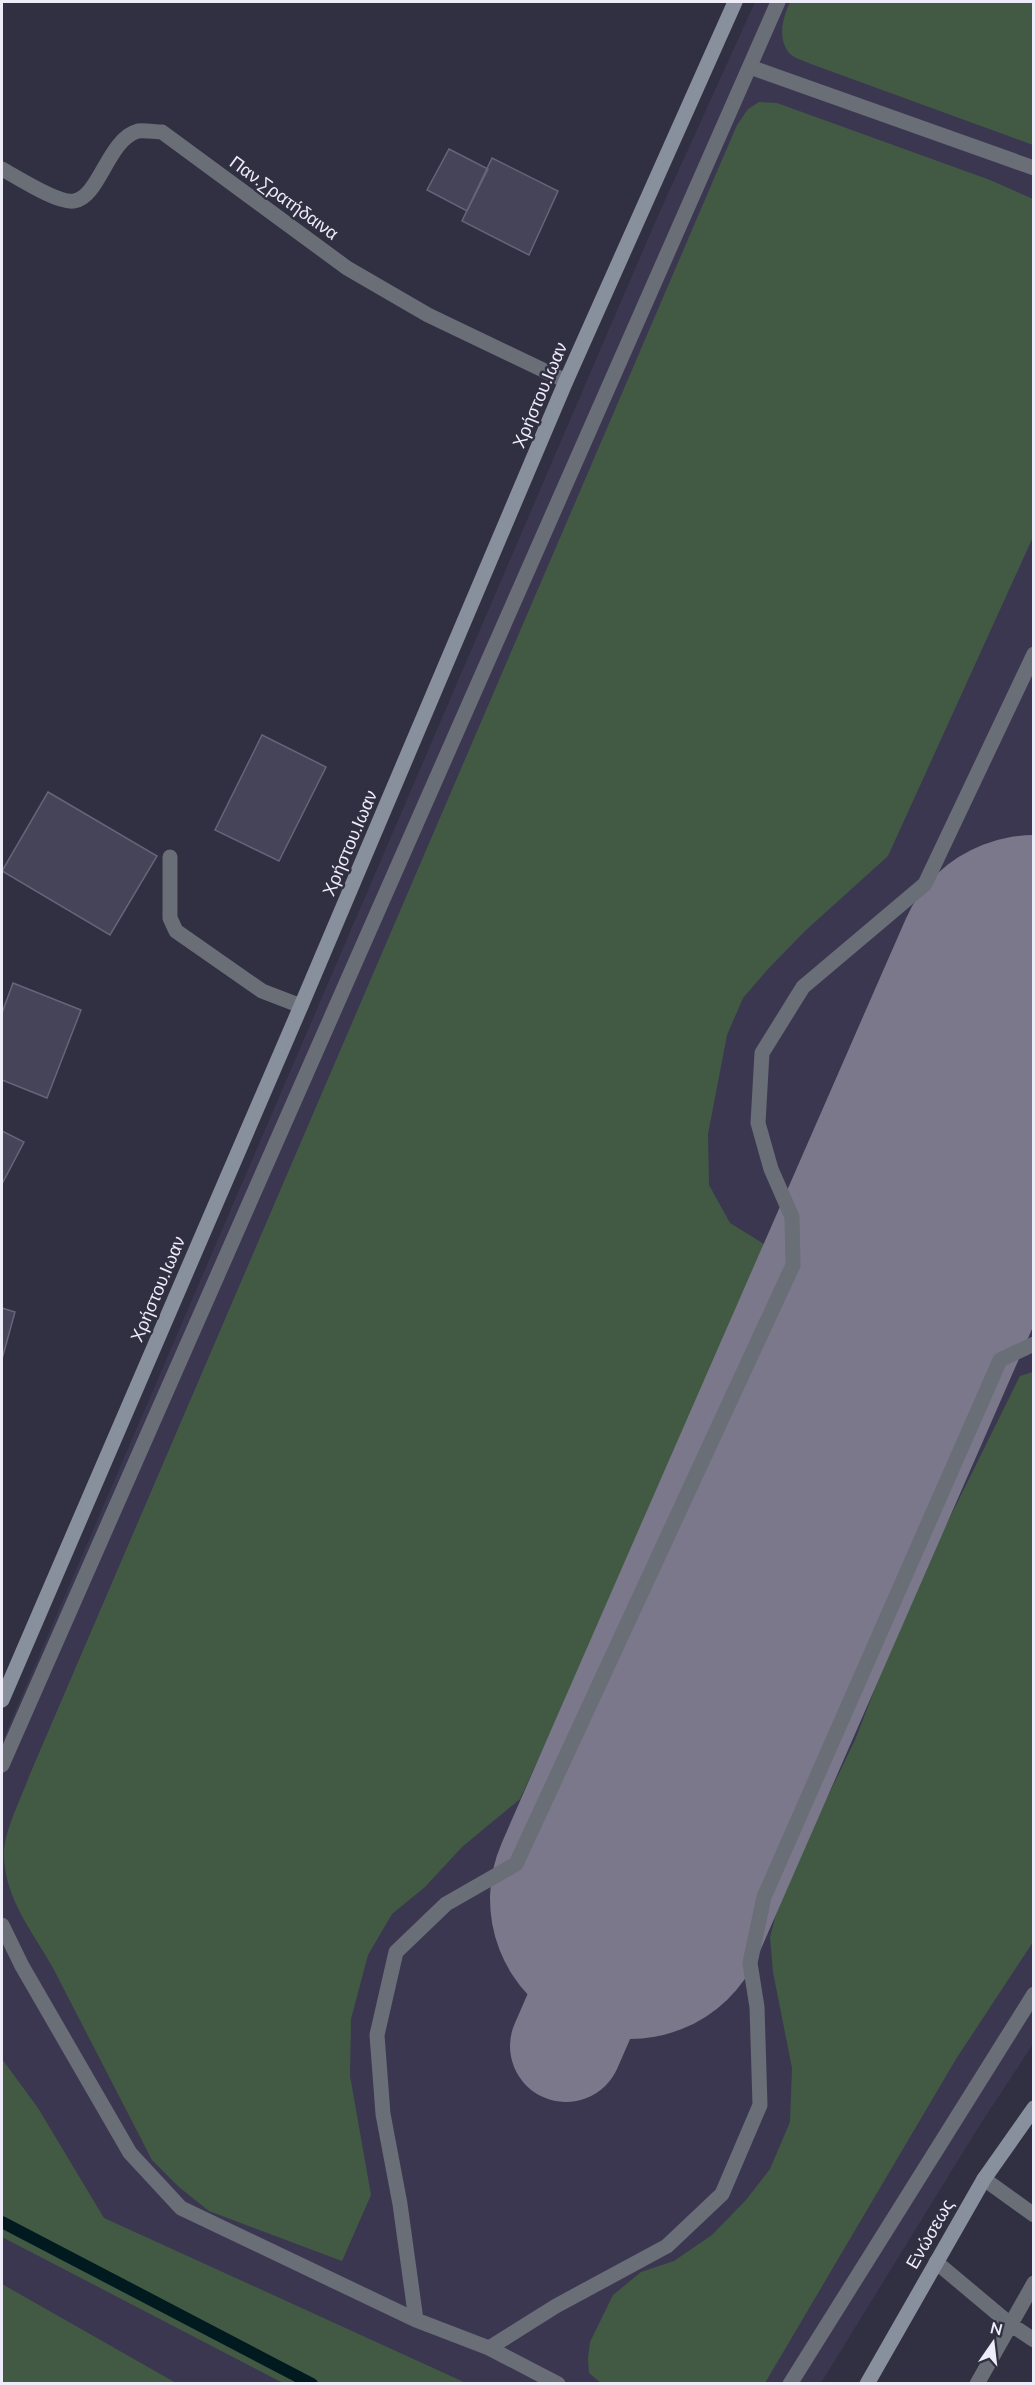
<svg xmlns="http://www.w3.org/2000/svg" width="1035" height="2385" viewBox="0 0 1035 2385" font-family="'Nunito Sans',sans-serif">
<rect width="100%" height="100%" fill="#312f42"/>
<!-- built -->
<path fill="#3b3751" d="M755,2h278v2042l-55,84 -157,255 -819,1v-642l654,-1522z"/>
<!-- green -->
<path fill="#425a44" d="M790,2h243v143l-222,-81c-7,-3 -17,-6 -22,-11 -12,-15 -6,-36 1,-51z
M759,102l18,1 213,77 43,19v338l-145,319 -82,74 -38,39 -25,29 -16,37 -19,99 1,51 21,38 42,26 -252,550 -58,48 -37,40 -33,27 -24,41 -17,64 -1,57 21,119 -29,66 -133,-50 -30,-24 -27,-27c-33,-64 -66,-128 -99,-192 -20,-36 -48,-69 -49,-112 -1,-24 18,-59 26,-82l707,-1649 11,-16z
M1033,1372v570l-77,117 -191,324h-164l-12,-10 -1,-15 2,-16 23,-47 28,-23 33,-11 38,-26 34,-35 24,-31 20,-47 2,-54 -19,-96 -3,-35 12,-46 73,-151 55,-142 110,-222z
M2,2059l36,49 66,110 362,165h-183l-281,-146z
M2,2284l174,99h-174z"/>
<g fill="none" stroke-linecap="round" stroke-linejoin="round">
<!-- stream -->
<path stroke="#001a1f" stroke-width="12" d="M2,2222l310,162"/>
<!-- taxiway -->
<path stroke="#7a788a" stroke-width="112" d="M566,2046l64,-147"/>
<!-- runway -->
<path stroke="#7a788a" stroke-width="280" d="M630,1899l404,-924"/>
</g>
<!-- building -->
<path fill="#464458" stroke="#67647a" stroke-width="1.5" d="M449,149l39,20 -21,42 -40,-21z
M492,158l66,33 -29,64 -67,-34z
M262,735l64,32 -47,94 -64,-31z
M48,792l109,64 -47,79 -108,-64z
M13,983l68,27 -34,88 -45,-18v-67z
M2,1131l22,11 -22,42z
M2,1308l13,4 -13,47z"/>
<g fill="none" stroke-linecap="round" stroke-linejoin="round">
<!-- lane -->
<path stroke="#696e77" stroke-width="15" d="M750,67l284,101
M170,857v61l6,13 86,60 39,15
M2,1765l776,-1763
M2,1925l20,41 108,187 51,55 235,112 73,28 69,36
M984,2179l50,36
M936,2262l74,62 24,16
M416,2320l-16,-116 -17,-90 -6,-79 19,-83 50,-48 70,-40 277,-599 -1,-48 -21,-48 -13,-46 4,-70 41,-66 122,-103 109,-230
M489,2348l67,-42 111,-60 55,-52 38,-89 -3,-98 -7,-44 14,-66 236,-537 34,-16
M790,2384l244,-390
M977,2384l57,-101"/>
<!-- street -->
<path stroke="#696e77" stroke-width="15" d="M2,169c15,8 56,35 72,32 25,-3 34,-62 64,-70 7,-1 17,1 24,1l185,136 81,47 138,66"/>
<!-- secondary -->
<path stroke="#888f9d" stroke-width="15" d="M2,1700l299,-694 265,-625 169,-379
M867,2384l117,-205 50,-71"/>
</g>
<g text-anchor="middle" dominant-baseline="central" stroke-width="5" stroke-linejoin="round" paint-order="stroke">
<!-- street labels -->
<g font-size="18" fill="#eeecf9" stroke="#312f42">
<text transform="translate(284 198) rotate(36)">Παν.Σρατήδαινα</text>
<text transform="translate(540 395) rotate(-67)">Χρήστου.Ιωαν</text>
<text transform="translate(350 843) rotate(-67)">Χρήστου.Ιωαν</text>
<text transform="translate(158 1289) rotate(-67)">Χρήστου.Ιωαν</text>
<text transform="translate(930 2234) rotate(-60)">Ενώσεως</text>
</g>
</g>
<!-- border -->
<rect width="1035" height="2385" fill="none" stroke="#eeecf9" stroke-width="6"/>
<!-- north arrow -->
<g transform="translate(993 2343) rotate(14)" stroke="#312f42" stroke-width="4.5" paint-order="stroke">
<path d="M0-4.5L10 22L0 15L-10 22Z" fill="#eeecf9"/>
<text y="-9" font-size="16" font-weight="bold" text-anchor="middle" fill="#eeecf9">N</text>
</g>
</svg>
